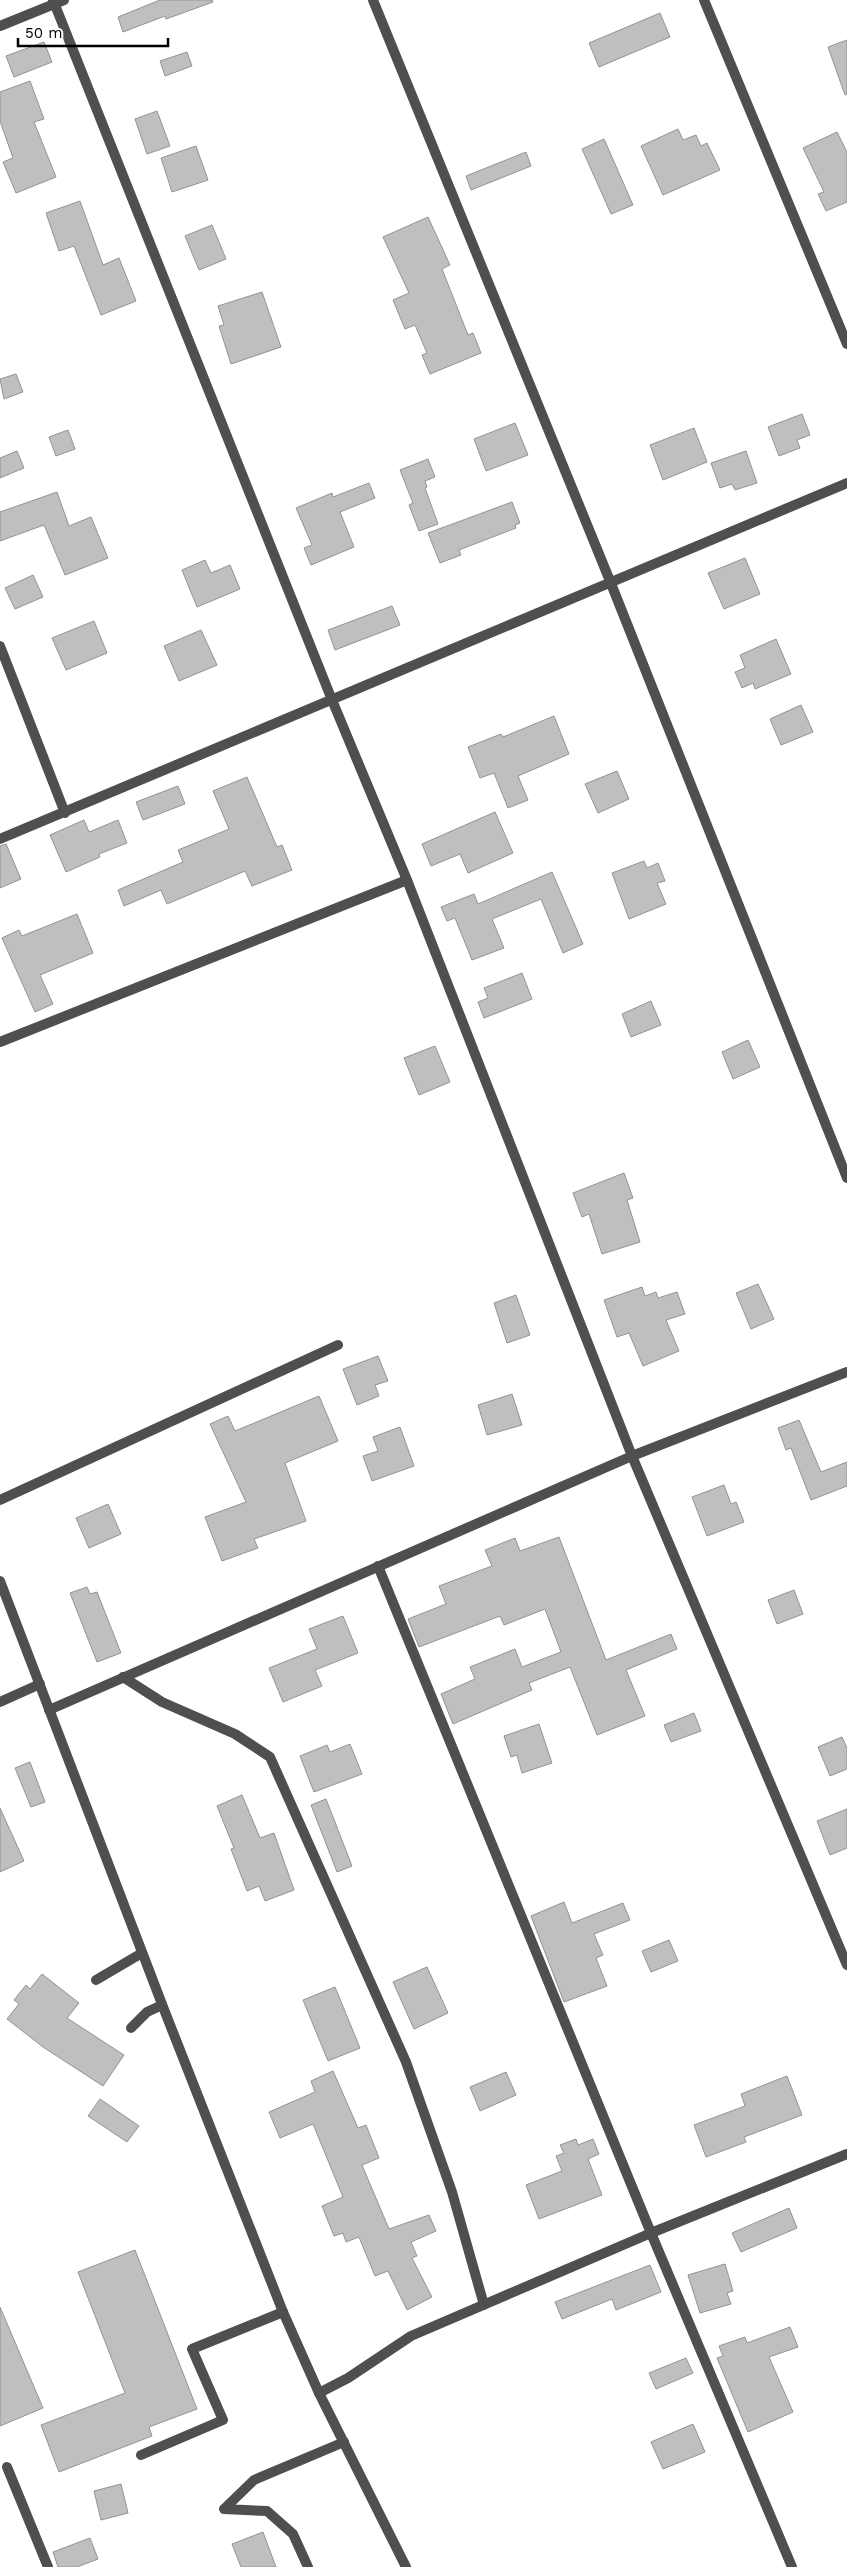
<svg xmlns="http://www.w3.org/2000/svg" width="847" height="2567" viewBox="0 0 847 2567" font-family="'Work Sans',sans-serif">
<rect width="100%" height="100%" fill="#fff"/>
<!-- building -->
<path fill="#bfbfbf" stroke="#939393" d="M160,0h52l1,2 -47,17 -1,-3 -42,16 -5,-15z
M660,13l10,24 -71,30 -10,-24z
M847,40v54l-2,1 -17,-48z
M44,42l8,20 -38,15 -8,-21z
M187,52l5,14 -27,10 -5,-15z
M30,81l14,38 -10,3 22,55 -40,16 -13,-31 10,-4 -13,-37v-29z
M157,111l13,35 -23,8 -12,-35z
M678,129l5,11 13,-5 5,11 6,-3 13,27 -57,25 -22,-49z
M837,132l10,20v50l-21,9 -8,-17 6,-2 -21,-44z
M604,139l29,66 -22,9 -29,-65z
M196,146l12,34 -36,12 -11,-34z
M526,152l5,14 -60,24 -5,-14z
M80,201l23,64 16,-7 17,43 -35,14 -27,-69 -15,5 -13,-38z
M428,217l22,48 -8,4 26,66 5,-2 8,20 -51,21 -8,-19 5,-2 -12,-28 -10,4 -12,-29 16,-7 -26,-56z
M212,225l14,34 -27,11 -14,-34z
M262,292l19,55 -50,17 -12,-38 5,-1 -6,-19z
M16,374l7,18 -19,7 -4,-20z
M802,414l8,21 -13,5 3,8 -21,8 -11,-29z
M515,423l13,32 -42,16 -12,-32z
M694,428l13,34 -44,18 -13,-35z
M68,430l7,19 -19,7 -7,-19z
M17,451l7,17 -24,10v-20z
M746,451l11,32 -22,7 -3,-6 -12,4 -9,-25z
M428,459l7,18 -10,4 2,6 -2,1 13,36 -19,7 -10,-26 4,-2 -13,-33z
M369,483l6,15 -35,14 14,35 -43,18 -7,-17 8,-3 -16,-37 36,-15 1,4z
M57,492l12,34 22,-9 17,41 -43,17 -21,-50 -44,16v-29z
M512,502l8,21 -5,2 1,3 -57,22 2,5 -21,8 -12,-30z
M745,558l15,36 -36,15 -16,-36z
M205,560l6,13 19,-8 10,24 -43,18 -15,-37z
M33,575l10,22 -28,12 -10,-21z
M392,606l8,19 -65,25 -7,-20z
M94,621l13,32 -41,17 -14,-32z
M201,630l16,35 -38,16 -15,-35z
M776,639l15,35 -36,15 -2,-6 -11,5 -7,-16 10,-4 -5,-13z
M801,705l12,27 -32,13 -11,-26z
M554,716l15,38 -51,22 10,24 -20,8 -14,-35 -14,5 -12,-31 33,-13 2,3z
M617,771l12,28 -31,14 -13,-29z
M247,777l30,70 5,-2 10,25 -40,16 -7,-15 -78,33 -6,-14 -37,16 -6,-16 65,-28 -5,-12 51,-21 -16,-38z
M178,786l7,18 -42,16 -7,-18z
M495,812l18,41 -45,20 -8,-19 -29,12 -9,-22z
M84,820l5,12 29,-12 9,23 -28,11 1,3 -34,15 -16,-37z
M6,844l15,35 -21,9v-42z
M644,861l3,7 11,-5 7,18 -8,2 9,21 -37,15 -17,-46z
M552,872l31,72 -20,9 -22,-54 -49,20 12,29 -32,12 -17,-42 -8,3 -6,-14 33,-13 4,10z
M77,914l16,39 -53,22 13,29 -18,8 -33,-74 17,-8 3,6z
M522,973l10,26 -48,19 -6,-16 10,-4 -4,-10z
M651,1001l10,24 -30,12 -9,-23z
M748,1040l12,27 -27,12 -11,-27z
M435,1046l15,36 -31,13 -15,-37z
M624,1173l9,25 -6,2 13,42 -38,12 -13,-40 -7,3 -9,-24z
M758,1284l16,35 -23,10 -15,-36z
M642,1287l3,9 11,-4 2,6 19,-6 8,22 -19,6 13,31 -36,15 -14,-33 -12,4 -13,-37z
M516,1295l14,40 -23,8 -13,-40z
M378,1356l10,25 -13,4 4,11 -22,9 -14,-36z
M512,1394l10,31 -35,10 -9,-30z
M319,1396l19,45 -53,22 21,58 -52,18 4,9 -36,13 -17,-44 41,-15 -36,-78 18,-8 7,15z
M799,1420l22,52 26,-10v24l-36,14 -20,-52 -5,2 -8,-22z
M400,1427l14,39 -42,15 -9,-25 15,-5 -5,-14z
M724,1485l7,19 5,-2 8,20 -37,14 -15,-39z
M108,1504l13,30 -32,14 -13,-30z
M559,1537l47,123 65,-26 6,15 -51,21 19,46 -48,19 -27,-68 -41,16 3,7 -79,34 -12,-30 34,-15 -5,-12 45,-18 7,18 39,-15 -16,-43 -41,16 -4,-9 -81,31 -11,-28 38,-15 -7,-18 53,-20 -7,-16 30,-12 5,13z
M87,1587l3,7 7,-2 24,61 -24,9 -27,-69z
M794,1590l9,24 -26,10 -9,-24z
M343,1616l15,37 -43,17 7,16 -39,16 -14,-34 48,-19 -8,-20z
M694,1713l7,18 -30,11 -7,-17z
M539,1724l13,39 -30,10 -5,-18 -6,2 -7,-21z
M842,1737l5,11v21l-17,7 -12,-29z
M350,1744l12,30 -48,18 -14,-36 27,-11 3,7z
M30,1762l15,40 -14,5 -16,-39z
M242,1795l18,43 14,-5 20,57 -29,11 -6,-15 -12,5 -16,-42 3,-1 -17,-42z
M326,1799l26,67 -15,6 -26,-67z
M0,1808l24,53 -24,11z
M847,1809v39l-17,7 -13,-34z
M564,1902l8,21 51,-20 7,17 -36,14 9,21 -7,3 11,28 -43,16 -33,-86z
M669,1940l9,21 -27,11 -9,-21z
M427,1967l21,46 -34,16 -21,-47z
M42,1974l37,29 -12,15 57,37 -21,31 -60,-39 -36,-28 12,-15 -5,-4 12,-15 4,4z
M335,1987l25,61 -32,13 -25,-61z
M333,2071l25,57 8,-3 13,33 -17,7 27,64 40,-14 7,16 -25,11 6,14 -5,2 20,39 -25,13 -19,-39 -13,5 -16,-39 -13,5 -3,-9 -9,3 -12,-30 21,-9 -30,-73 -33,14 -11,-26 46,-20 -4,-11z
M506,2072l10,23 -36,16 -10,-24z
M787,2076l15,39 -58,22 2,5 -40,15 -12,-32 51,-19 -4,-12z
M100,2099l39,27 -12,16 -39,-26z
M576,2139l2,6 15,-6 6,15 -11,5 14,36 -63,24 -13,-34 36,-14 -6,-15 8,-3 -4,-8z
M789,2208l8,20 -56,24 -9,-19z
M135,2250l62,159 -48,18 3,9 -93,36 -18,-47 84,-32 -47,-121z
M725,2264l8,27 -6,2 4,11 -31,9 -12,-38z
M650,2265l11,27 -45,18 -4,-11 -50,20 -7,-17z
M0,2307l43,101 -43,18z
M790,2327l8,20 -29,10 24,55 -45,20 -31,-74 6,-2 -4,-10 26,-9 2,6z
M686,2358l7,15 -37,16 -7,-16z
M693,2424l12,28 -42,17 -12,-27z
M121,2484l7,29 -27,7 -7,-29z
M263,2532l13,35h-35l-9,-23z
M90,2538l8,21 -21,8h-19l-5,-15z"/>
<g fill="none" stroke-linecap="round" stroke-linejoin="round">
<!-- minor -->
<path stroke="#4f4f4f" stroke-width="10" d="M53,0l279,700 75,180 225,576 215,509
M373,0l237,581 237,597
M704,0l143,344
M0,26l64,-26
M0,646l65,167
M0,839l847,-356
M0,1042l407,-162
M0,1500l338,-155
M378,1566l273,667 141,334
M123,1677l39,25 73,32 35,23 136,305 46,130 32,113
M0,1702l40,-18
M49,1710l583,-254 215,-84
M96,1980l46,-27
M131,2028l16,-16 15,-7
M319,2393l29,-15 63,-42 240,-103 196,-79
M141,2455l82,-35 -31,-71 91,-37
M7,2467l41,100
M224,2509l30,-29 90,-38
M224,2509l43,2 26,23 15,33"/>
<!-- tertiary -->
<path stroke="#4f4f4f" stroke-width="10" d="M0,1581l165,431 118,300 36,81 87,174"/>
</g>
<!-- scale -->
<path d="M18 38v8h150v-8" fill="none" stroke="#000000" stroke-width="2.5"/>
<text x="25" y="38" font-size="15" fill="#000000" stroke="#ffffff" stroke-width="4" paint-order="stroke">50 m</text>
</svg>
